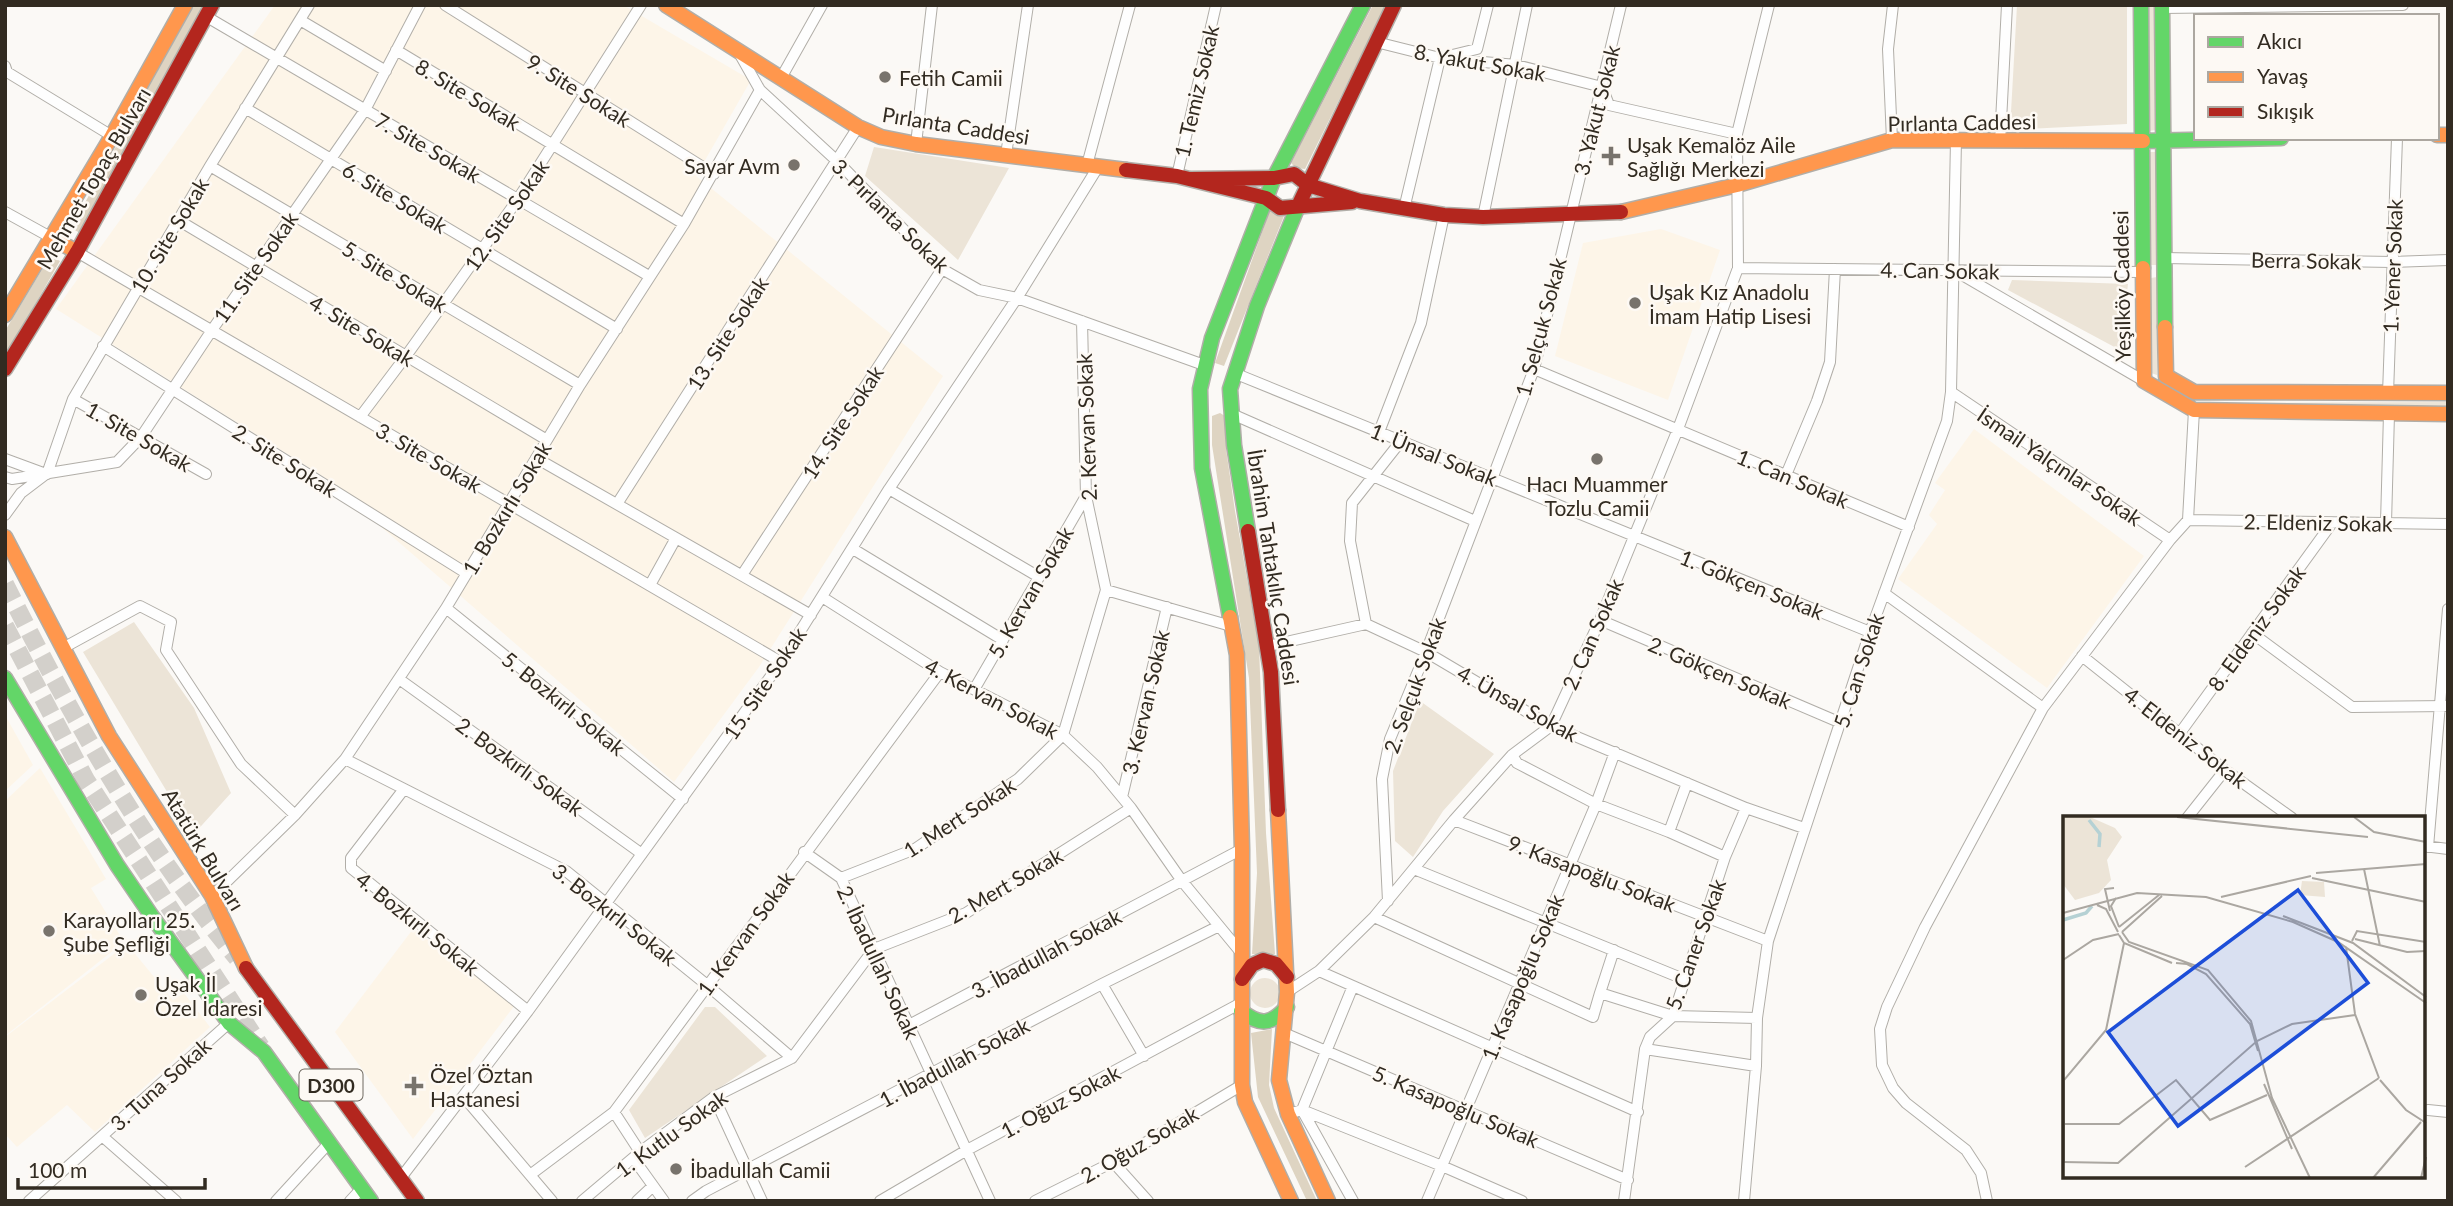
<svg xmlns="http://www.w3.org/2000/svg" width="2453" height="1206" viewBox="0 0 2453 1206" font-family="Lato,sans-serif">
<rect width="100%" height="100%" fill="#fbf9f6"/>
<!-- built -->
<path fill="#fdf5e8" d="M275,5h348l128,75 -55,96 247,200 -184,291 -85,115 -350,-305 -268,-168z
M1661,229l59,21 -52,150 -113,-44 28,-113z
M1974,429l170,127 -97,132 -149,-109 39,-55 -8,-9 16,-25 -10,-7z
M5,715l28,50 -28,26z
M40,768l66,111 -15,9 33,54 -119,94v-235z
M413,929l102,76 -102,134 -78,-107z
M127,944l46,56 11,-7 26,34 -115,105 -28,-27 -50,42 -12,-13v-97z"/>
<!-- green -->
<path fill="#ece4d7" d="M2017,5h110v119l-117,6z
M2149,5h7v125l-8,1z
M874,147l135,21 -51,92 -93,-84z
M2150,152h8l-2,113h-7z
M2157,277v98l-6,-2v-95z
M2012,280l116,4 -8,66 -112,-60z
M2448,402v4l-226,1v-4z
M134,622l60,86 37,85 -38,42 -110,-183z
M1420,701l74,53 -51,57 -30,46 -18,-16 -2,-70z
M1250 993a15 15 0 1 1 30 0a15 15 0 1 1-30 0Z
M705,1007h10l52,49 -122,82 -16,-28z"/>
<!-- forest -->
<path fill="#ded4c2" d="M194,5h9l-123,228 -9,-5z
M1373,5h13l-81,164 -9,-1 -5,-5z
M1270,210l14,6 -60,150 -9,-3z
M50,256l10,5 -55,96v-26z
M1220,413l5,3 1,33 9,62 24,135 7,187 9,121h-23l5,-81 -8,-195 -37,-233v-29z
M1272,1029l-3,56 5,23 43,93h-10l-49,-104 -7,-64z"/>
<g fill="none" stroke-linecap="round" stroke-linejoin="round">
<!-- highway-tunnel -->
<path stroke="#d3d0cb" stroke-width="18" stroke-dasharray="18 9" stroke-linecap="butt" d="M5,584c66,132 138,260 232,374
M5,626l81,154 175,267"/>
<defs>
<path id="street" d="M445,5l269,169
M2162,8l241,-3
M207,17l442,259
M300,20l86,51
M1376,42l64,16 76,7 86,22 7,18 128,29
M396,50l288,174
M738,51l22,39 77,71 105,108 37,21 38,8 187,67
M5,66l2,6 105,64
M781,78l41,-73
M245,108l372,221
M1892,140l-4,-91 5,-44
M2000,141l7,-136
M916,144l16,-139
M1006,155l22,-150
M1087,165l43,-160
M210,166l370,219
M1177,176l39,-171
M1404,209l36,-151 37,-9 11,-44
M5,212l47,26
M1483,217l44,-212
M178,220l369,220
M77,252l704,410
M2164,258l228,4 56,-2
M1738,268l403,4
M1957,272l187,109
M103,346l363,227
M1534,369l375,158
M1234,373l636,259
M1951,392l219,148
M2388,394l9,-256
M73,399l133,75
M1232,414l243,107
M360,417l46,-61 112,-157 123,-194
M1379,432l42,-109 23,-108
M536,458l275,157
M5,459l38,14
M47,474l26,-75 137,-233 99,-161
M1786,475l31,-74 13,-39 5,-93
M5,477l7,2 105,-17 24,-25 71,-107 153,-220 55,-105
M889,489l150,88
M617,504l241,-377
M5,515l16,-22 25,-19
M2188,520l260,4
M2188,520l6,-110
M2386,523l3,-109
M853,549l150,91
M742,575l200,-306
M650,585l26,-47
M1106,590l125,36
M1884,593l159,115
M822,597l118,75 123,63 34,32 34,41 51,73 61,74
M446,608l237,191
M1600,620l241,103
M1366,624l-16,-83 2,-38 49,-62
M2252,633l100,74 96,-1
M1268,646l98,-22 60,28 125,74 195,82 58,20
M63,648l77,-42 31,16 -5,28 75,114 54,51
M2082,656l143,114 67,48
M399,679l243,175
M975,688l111,-192
M2180,733l152,-210
M1512,755l5,8 79,41 73,28 56,25
M345,759l221,112 141,114 85,73
M404,789l-53,69v10l177,143
M1122,797l45,-190
M2187,818l38,-48
M1454,820l314,121
M1669,832l18,-49
M2424,846l24,3
M2428,847l20,-238
M804,852l37,26 149,323
M1414,869l272,111
M841,878l74,-29 103,-70 45,-44 43,-145 -20,-94 -4,-175
M212,896l83,-81 50,-56 101,-151 134,-223 104,-161 76,-134
M1388,901l-6,-122 8,-40 36,-87 108,-283 87,-364
M1374,917l219,100 7,-24 73,23 84,2
M1319,971l319,141
M1102,984l42,72
M1287,992l32,-21 55,-54 80,-97 58,-65 39,-29 49,-106 78,-191 60,-161 -1,-134 32,-129
M1600,993l14,-43
M909,1025l333,-176
M1284,1033l344,147
M1645,1049l111,17
M464,1097l88,104
M714,1097l48,104
M2428,1110l20,2
M614,1112l26,40 -4,10 28,39
M1288,1114l14,-4 140,56 80,35
M102,1136l74,65
M1113,1162l35,39
M530,1175l84,-63 326,-440
M400,1179l128,-168 253,-349 108,-173 128,-191 81,-131
M29,1201l200,-178
M276,1201l53,-58
M350,1201l12,-13
M582,1201l58,-49 74,-55 78,-39 82,-109 92,-36 165,-105
M637,1201l16,-15
M692,1201l14,-10 396,-207 115,-57
M880,1201l87,-51 274,-147
M1035,1201l78,-39 129,-77
M1353,1201l-51,-91 51,-124
M1427,1201l169,-397 19,-52
M1624,1201l21,-152 5,-12 23,-21 52,-159 21,-49
M1744,1201l12,-135 1,-48 11,-77 102,-309 77,-211 4,-29 5,-252
M1987,1201l-6,-28 -15,-23 -60,-47 -13,-15 -11,-23 -2,-36 7,-22 38,-80 118,-219 127,-168 18,-20"/>
<path id="fast" d="M2141,5l2,263
M2162,5l3,322
M2143,141l138,-3
M1248,531l-14,-86 -4,-56 27,-83 41,-100
M1230,617l-28,-149 -2,-79 12,-51 62,-160 89,-173
M5,678l112,187 34,50 78,108 35,29 107,149
M1241,1011c19,15 30,14 46,-4"/>
<path id="slow" d="M666,5l192,122 23,10 35,7 210,26
M2437,135h11
M1621,212l116,-27 155,-45 251,1
M52,238l25,14
M2143,268l1,113 50,29 254,4
M5,315l107,-179 73,-131
M2165,327l1,49 28,16 254,1
M5,537l104,199 103,160 34,72
M1230,617l7,38 5,194v236l3,17 46,99
M1278,810l9,182 -8,88 9,34 40,87"/>
<path id="jam" d="M1126,170l51,6 89,22 14,10 72,-6
M1191,179l83,-1 20,-4 14,11 52,16 84,14 39,2 138,-5
M1298,206l96,-201
M5,369l72,-117 135,-247
M1248,531l23,141 7,138
M246,968l171,233
M1242,979l10,-14 11,-5 13,4 11,13"/>
</defs>
<!-- street casing -->
<use href="#street" stroke="#b1aea8" stroke-width="12"/>
<!-- fast casing -->
<use href="#fast" stroke="#b1aea8" stroke-width="17"/>
<!-- slow casing -->
<use href="#slow" stroke="#b1aea8" stroke-width="17"/>
<!-- jam casing -->
<use href="#jam" stroke="#b1aea8" stroke-width="17"/>
<!-- street -->
<use href="#street" stroke="#fefefe" stroke-width="10"/>
<!-- fast -->
<use href="#fast" stroke="#63d668" stroke-width="14"/>
<!-- slow -->
<use href="#slow" stroke="#ff974d" stroke-width="14"/>
<!-- jam -->
<use href="#jam" stroke="#b3261e" stroke-width="14"/>
</g>
<!-- markers -->
<g fill="#78736c" stroke="#fdf9f4" stroke-width="2.5">
<circle cx="885" cy="77" r="7"/>
<path d="M1607.5 145.5h7v7h7v7h-7v7h-7v-7h-7v-7h7z"/>
<circle cx="794" cy="165" r="7"/>
<circle cx="1635" cy="303" r="7"/>
<circle cx="1597" cy="459" r="7"/>
<circle cx="49" cy="931" r="7"/>
<circle cx="141" cy="995" r="7"/>
<path d="M410.5 1075.5h7v7h7v7h-7v7h-7v-7h-7v-7h7z"/>
<circle cx="676" cy="1169" r="7"/>
</g>
<g text-anchor="middle" dominant-baseline="central" stroke-width="5" stroke-linejoin="round" paint-order="stroke">
<!-- shield labels -->
<rect fill="#fdf9f4" stroke="#6f6960" stroke-width="2" x="299.5" y="1069.5" width="63" height="31" rx="5"/>
<g font-size="19" font-weight="bold" fill="#322b21">
<text x="331" y="1085">D300</text>
</g>
<!-- street labels -->
<g font-size="21" fill="#322b21" stroke="#fdf9f4">
<text transform="translate(1480 62) rotate(10)">8. Yakut Sokak</text>
<text transform="translate(579 90) rotate(32)">9. Site Sokak</text>
<text transform="translate(1196 91) rotate(-77)">1. Temiz Sokak</text>
<text transform="translate(468 94) rotate(31)">8. Site Sokak</text>
<text transform="translate(1596 110) rotate(-76)">3. Yakut Sokak</text>
<text transform="translate(1962 122) rotate(-1)">Pırlanta Caddesi</text>
<text transform="translate(956 125) rotate(9)">Pırlanta Caddesi</text>
<text transform="translate(428 147) rotate(30)">7. Site Sokak</text>
<text transform="translate(93 178) rotate(-60)">Mehmet Topaç Bulvarı</text>
<text transform="translate(395 197) rotate(31)">6. Site Sokak</text>
<text transform="translate(506 215) rotate(-55)">12. Site Sokak</text>
<text transform="translate(891 215) rotate(44)">3. Pırlanta Sokak</text>
<text transform="translate(169 235) rotate(-59)">10. Site Sokak</text>
<text transform="translate(2306 260) rotate(1)">Berra Sokak</text>
<text transform="translate(2392 266) rotate(-88)">1. Yener Sokak</text>
<text transform="translate(255 267) rotate(-55)">11. Site Sokak</text>
<text transform="translate(1940 270) rotate(1)">4. Can Sokak</text>
<text transform="translate(395 276) rotate(31)">5. Site Sokak</text>
<text transform="translate(2121 286) rotate(-91)">Yeşilköy Caddesi</text>
<text transform="translate(1540 327) rotate(-75)">1. Selçuk Sokak</text>
<text transform="translate(362 330) rotate(31)">4. Site Sokak</text>
<text transform="translate(727 333) rotate(-57)">13. Site Sokak</text>
<text transform="translate(842 422) rotate(-57)">14. Site Sokak</text>
<text transform="translate(1086 427) rotate(-92)">2. Kervan Sokak</text>
<text transform="translate(139 436) rotate(30)">1. Site Sokak</text>
<text transform="translate(1434 454) rotate(22)">1. Ünsal Sokak</text>
<text transform="translate(429 457) rotate(30)">3. Site Sokak</text>
<text transform="translate(285 460) rotate(32)">2. Site Sokak</text>
<text transform="translate(2060 466) rotate(34)">İsmail Yalçınlar Sokak</text>
<text transform="translate(1793 478) rotate(23)">1. Can Sokak</text>
<text transform="translate(506 508) rotate(-59)">1. Bozkırlı Sokak</text>
<text transform="translate(2318 522) rotate(1)">2. Eldeniz Sokak</text>
<text transform="translate(1274 567) rotate(81)">İbrahim Tahtakılıç Caddesi</text>
<text transform="translate(1752 584) rotate(22)">1. Gökçen Sokak</text>
<text transform="translate(1030 592) rotate(-60)">5. Kervan Sokak</text>
<text transform="translate(2256 628) rotate(-54)">8. Eldeniz Sokak</text>
<text transform="translate(1592 634) rotate(-66)">2. Can Sokak</text>
<text transform="translate(1858 670) rotate(-72)">5. Can Sokak</text>
<text transform="translate(1720 672) rotate(23)">2. Gökçen Sokak</text>
<text transform="translate(764 683) rotate(-56)">15. Site Sokak</text>
<text transform="translate(1414 685) rotate(-70)">2. Selçuk Sokak</text>
<text transform="translate(992 698) rotate(28)">4. Kervan Sokak</text>
<text transform="translate(1145 702) rotate(-77)">3. Kervan Sokak</text>
<text transform="translate(564 703) rotate(39)">5. Bozkırlı Sokak</text>
<text transform="translate(1518 703) rotate(29)">4. Ünsal Sokak</text>
<text transform="translate(2186 737) rotate(38)">4. Eldeniz Sokak</text>
<text transform="translate(520 766) rotate(36)">2. Bozkırlı Sokak</text>
<text transform="translate(959 817) rotate(-33)">1. Mert Sokak</text>
<text transform="translate(204 849) rotate(59)">Atatürk Bulvarı</text>
<text transform="translate(1592 873) rotate(21)">9. Kasapoğlu Sokak</text>
<text transform="translate(1005 885) rotate(-30)">2. Mert Sokak</text>
<text transform="translate(615 914) rotate(38)">3. Bozkırlı Sokak</text>
<text transform="translate(418 923) rotate(39)">4. Bozkırlı Sokak</text>
<text transform="translate(745 933) rotate(-54)">1. Kervan Sokak</text>
<text transform="translate(1695 944) rotate(-70)">5. Caner Sokak</text>
<text transform="translate(1046 953) rotate(-28)">3. İbadullah Sokak</text>
<text transform="translate(879 962) rotate(65)">2. İbadullah Sokak</text>
<text transform="translate(1522 977) rotate(-67)">1. Kasapoğlu Sokak</text>
<text transform="translate(954 1062) rotate(-28)">1. İbadullah Sokak</text>
<text transform="translate(160 1084) rotate(-42)">3. Tuna Sokak</text>
<text transform="translate(1060 1101) rotate(-28)">1. Oğuz Sokak</text>
<text transform="translate(1456 1106) rotate(23)">5. Kasapoğlu Sokak</text>
<text transform="translate(671 1133) rotate(-36)">1. Kutlu Sokak</text>
<text transform="translate(1139 1144) rotate(-30)">2. Oğuz Sokak</text>
</g>
<!-- poi labels -->
<g font-size="21" fill="#322b21" stroke="#fdf9f4" text-anchor="start">
<text x="899" y="77">Fetih Camii</text>
<text x="1627" y="144">Uşak Kemalöz Aile<tspan x="1627" dy="24">Sağlığı Merkezi</tspan></text>
<text x="780" y="165" text-anchor="end">Sayar Avm</text>
<text x="1649" y="291">Uşak Kız Anadolu<tspan x="1649" dy="24">İmam Hatip Lisesi</tspan></text>
<text x="1597" y="483" text-anchor="middle">Hacı Muammer<tspan x="1597" dy="24">Tozlu Camii</tspan></text>
<text x="63" y="919">Karayolları 25.<tspan x="63" dy="24">Şube Şefliği</tspan></text>
<text x="155" y="983">Uşak İl<tspan x="155" dy="24">Özel İdaresi</tspan></text>
<text x="430" y="1074">Özel Öztan<tspan x="430" dy="24">Hastanesi</tspan></text>
<text x="690" y="1169">İbadullah Camii</text>
</g>
</g>
<!-- overview -->
<g transform="translate(2063 816)">
<rect width="362" height="362" fill="#fbf9f6"/>
<path d="M0,1h27l25,11 7,9 -15,23 4,20 -12,13 -24,7 -12,-16zM239,65l22,1 1,15 -25,-2z" fill="#ece4d7"/>
<path fill="none" stroke="#b5d1d4" stroke-width="3.5" d="M26,4l11,14 -1,13M0,104l23,-7 6,-7"/>
<path fill="none" stroke="#aba7a1" stroke-width="2" d="M114,1l191,20M291,1l20,15 52,10M301,53l16,77M253,57l110,-9M249,62l114,24M158,81l90,-21M53,82l-5,8 8,21M34,89l9,4 12,23M47,95l-5,-22 9,-1M0,97l74,-20 69,4 87,25 45,20 88,61M220,100l70,27 73,54M56,111l40,-32M59,116l40,-36M59,116l7,10 79,28 43,51 21,77 38,80M56,119l5,8 48,20M292,123l52,13 19,-1M289,125l5,-10 69,11M283,131l9,67 24,64M0,144l30,-20 26,-6M113,147l11,1 19,10 44,50 8,27M317,264l26,30 20,13M201,268l28,65M1,308h55l57,-44 34,40 57,-25M1,345v-81l42,-50 18,-87M0,346l55,1 139,-122 35,-17 63,-9M182,351l134,-89M310,362l48,-56M358,362l5,-21"/>
<path fill="#1d4ed8" fill-opacity="0.15" stroke="#1d4ed8" stroke-width="3.5" d="M235,74l70,93 -190,143 -70,-94z"/>
<rect width="362" height="362" fill="none" stroke="#322b21" stroke-width="3.5"/>
</g>
<!-- border -->
<rect width="2453" height="1206" fill="none" stroke="#322b21" stroke-width="14"/>
<!-- legend -->
<rect x="2194" y="14" width="245" height="126" fill="#fdf9f4" stroke="#aca7a0" stroke-width="2"/>
<rect x="2208" y="37" width="35" height="10" fill="#63d668" stroke="#aca7a0" stroke-width="2"/>
<text x="2257" y="49" font-size="21" fill="#322b21">Akıcı</text>
<rect x="2208" y="72" width="35" height="10" fill="#ff974d" stroke="#aca7a0" stroke-width="2"/>
<text x="2257" y="84" font-size="21" fill="#322b21">Yavaş</text>
<rect x="2208" y="107" width="35" height="10" fill="#b3261e" stroke="#aca7a0" stroke-width="2"/>
<text x="2257" y="119" font-size="21" fill="#322b21">Sıkışık</text>
<!-- scale -->
<path d="M18 1178v10h187v-10" fill="none" stroke="#322b21" stroke-width="3.5"/>
<text x="28" y="1178" font-size="21" fill="#322b21" stroke="#fdf9f4" stroke-width="5" paint-order="stroke">100 m</text>
</svg>
